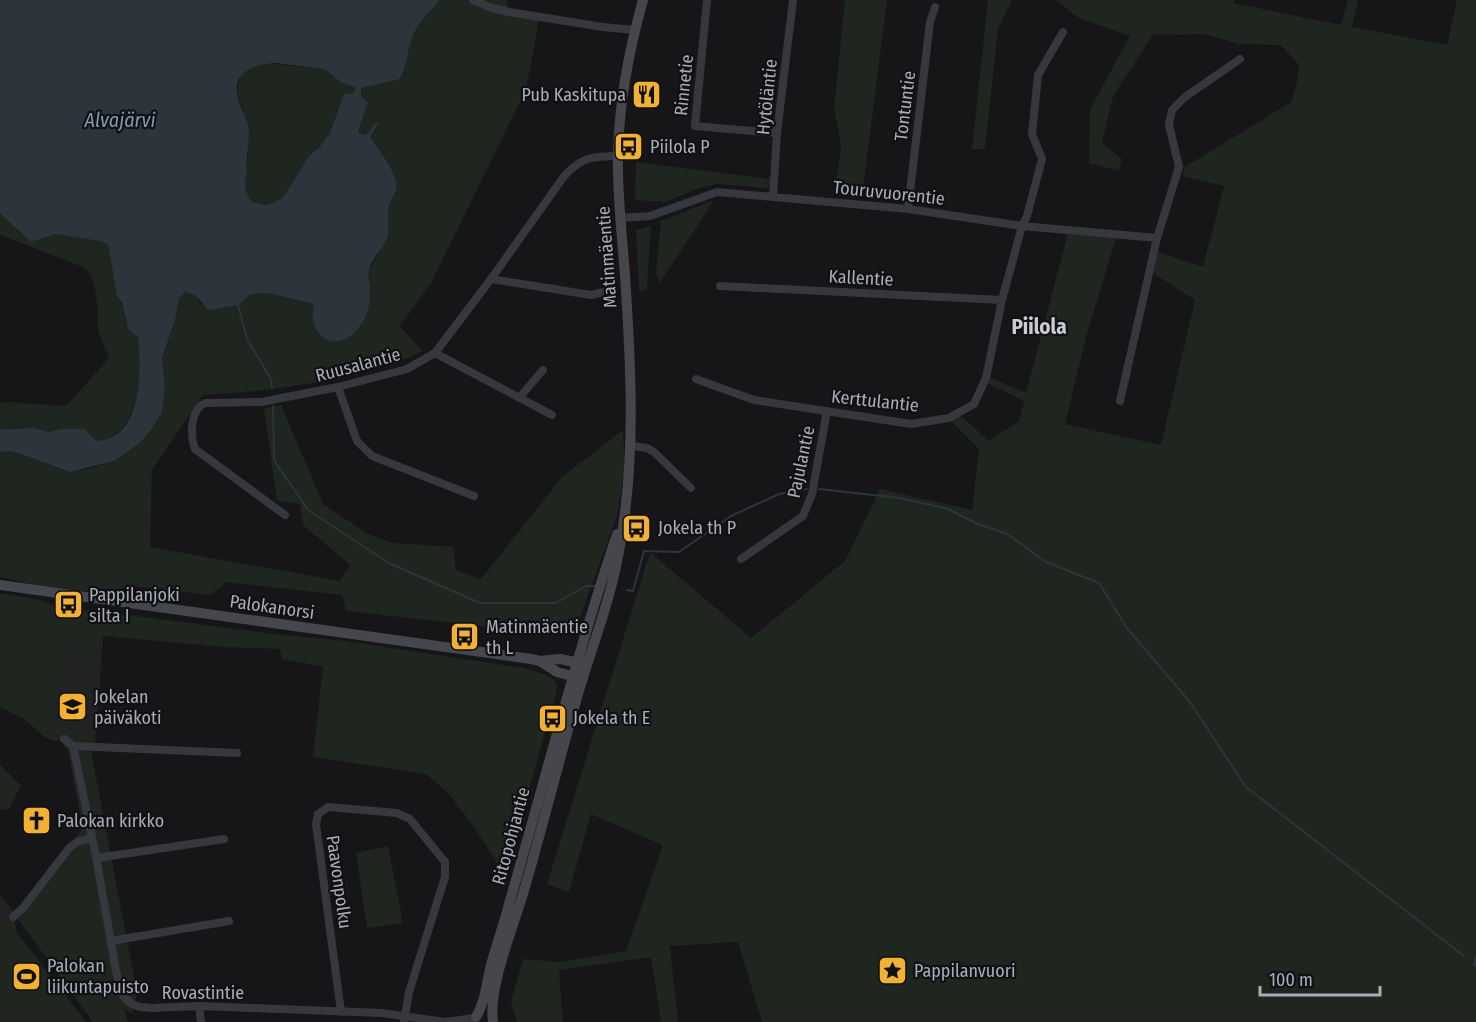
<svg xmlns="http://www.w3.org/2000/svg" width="1476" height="1022" viewBox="0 0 1476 1022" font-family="'Fira Sans Condensed',sans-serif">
<rect width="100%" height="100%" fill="#161618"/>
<!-- built -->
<path fill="#222225" d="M103,636l-7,102 -28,-9 -39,-44 -24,-16 34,-30z
M0,894l15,20 -15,15z"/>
<!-- green -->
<path fill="#1e261f" d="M438,0h69l1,8 32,6 -14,76 -95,193 -31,43 22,25c-19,11 -39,15 -61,21 -52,14 -104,20 -158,23l-51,75 -2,77 190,34 10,-16 -47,-40 -3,-21 -23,-3 -13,-93 17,-3 42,99 45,30 25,9 60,4 3,23 25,9 81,-102 61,-47 2,37 -8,49 -39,107 -6,8 -10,4 -216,-24 -4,-16 -116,-13 -15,13 -80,-9 -24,8 -71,-9 -36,-8v-125l9,-1 9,2 42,16 20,2 34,-10 26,-18 25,-57 -3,-28 13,-38 4,-22 7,-6 10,4 4,8 38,1 13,-11 16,-1 43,10 4,3 57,-7 -2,-29 18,-33 -19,-98 7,-16 -7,10 -5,2 -5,-3 10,-30 -7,-6v-8l39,-9c8,-14 7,-31 14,-46 6,-11 16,-21 24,-31z
M845,0h42l-25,196 -27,-1 6,-49 -7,-38z
M988,0h24l-14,29 -13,120h-13z
M1056,0h178v3l107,22 7,-25h10l-6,27 95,18 10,-45h19v1022h-714l-24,-80 -68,4 8,76h-17l-10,-65 -92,13 4,52h-46l-6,-20 12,-43 36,3 67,-11 37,-106 -72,-31 -22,78 -22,-8 103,-332 101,86 94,-77 35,-72 92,21 7,-61 -29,-29 9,-6 30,27 30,-20 5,-20 -37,-18 2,-6 37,16 42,-160 48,5 -30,99 -21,87 96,21 34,-145 -42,-27 5,-21 45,15 21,-81 -41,-10 2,-9 106,-65 6,-19 2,-18 -18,-20 -42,-1 -35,-10 -51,1 -40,61 -11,47 20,16 -3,12 -30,-8 1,-54 40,-73 -51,-18z
M266,63l58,6 18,14 13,3 -1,7 -10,1 -2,8 2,10 -50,82 -21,9 -8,2 -13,-3 -5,-7 -2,-16 2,-7 1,-26 -4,-34 -7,-18 4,-20 14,-9z
M636,162l134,17v4l-4,5 -50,-4 -17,4 -34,14 -30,-2z
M714,200l-54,83 -4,-11 5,-51z
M0,204l31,38 25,-8 43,7 9,3 9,52c7,10 6,20 11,30 3,6 9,9 10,15 5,32 1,98 -42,100l-11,-12h-23l-14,3 -29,-5 -19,3v-27l6,-1 60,4 43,-48 -11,-27v-22l-4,-26 -8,-15 -86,-33z
M651,226l-4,64 -8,1 -3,-61z
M0,593l40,7 31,11 19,-1 175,23 80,8 178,27 24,7 8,6 2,6 -1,7 -49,173 -10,-4 -23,-36 -25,-33 -23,-20 -113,-17 10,-90 -41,-8 -2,-10 -56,-2 -121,-11 -60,3h57l-2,23h-4l-1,7 -12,-2 1,-15 -5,-3 -4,2h-10l-4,50 4,3 4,-2 10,1 3,-18 11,1 -3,17 -4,6 -7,-1 -2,20 -6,-1 -39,-43 -23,-15 24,-22 -26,22 24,16 39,44 28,9 -5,13 46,242 -5,21 -8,-6 4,14h-35l-78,-107 1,16 70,91h-86v-93l15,-15 68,-86 -15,-76 -7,-13 -4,2 -11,-3 -22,-19 -24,-12z
M0,765l21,20 -13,25 -8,-1z
M388,846l15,77 -36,5 -11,-75z"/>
<!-- water -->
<path fill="#2c353c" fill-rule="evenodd" d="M0,0h438v2c-8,10 -18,19 -24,31 -7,15 -6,32 -14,46l-39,9v8l7,6 -10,30 5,3 5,-2 7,-10 4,-1 -9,15c8,12 30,39 26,53 -2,7 -8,13 -8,21 -1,8 2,19 -1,27 -4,11 -16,21 -18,32 -1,4 0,10 1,14 1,18 -1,32 -14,47 -21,24 -50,3 -42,-25l-4,-3 -43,-10 -16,1 -13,11 -30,5 -12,-14 -10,-4 -7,6 -4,22 -13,38 3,28 -3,26 -9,15 -13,16 -26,18 -44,11 -52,-19 -9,-2 -9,1v-22l3,-1 30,-1 15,4 14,-3h23l11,12c47,-2 45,-70 42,-103l-10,-10 -6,-25 -5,-7 -9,-52 -9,-3 -43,-7 -25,8 -31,-29zM276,63l48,6 18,14 13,4 -1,6 -10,1 -14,39 -11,15 -10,8 -26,42 -10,5 -8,2 -13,-3c-7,-8 -8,-19 -5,-30 -2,-15 4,-32 1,-47 -2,-8 -6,-15 -9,-23 -10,-29 13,-38 37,-39z"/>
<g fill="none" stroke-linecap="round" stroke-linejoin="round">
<!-- stream -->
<path stroke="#2c353c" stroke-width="2" d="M238,305l9,34 24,40 1,9
M273,406l1,54 34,50 81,53 91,40h76l30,-17h9
M819,489l81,9 48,11 30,15 29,10 39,28 53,21 28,45 63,74 56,85 218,169
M627,590l6,1 11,-40 35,1 52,-36 48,-22 28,-5
M1476,958l-2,6 2,2"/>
<!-- minor -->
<path stroke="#37383d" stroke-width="8" d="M473,0l19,8 17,4 94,15 32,3
M707,0l-12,126 82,7
M773,197l4,-64 16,-133
M908,209l22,-187 5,-15
M621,218l29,-2 67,-24 191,17 114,17 135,12
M491,279l100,16 22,-5
M720,286l282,14
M435,353l117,62
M696,379l58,21 157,24 38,-6 25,-14 12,-26 16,-78 20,-74 5,-10 15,-57 -10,-25 6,-59 25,-43
M338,387l19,54 15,15 102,40
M519,398l24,-28
M1120,401l37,-163 22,-71 -10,-42 3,-15 13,-13 55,-38
M632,446l15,2 7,4 37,36
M285,515l-90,-66c-5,-14 -5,-39 10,-46l56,-1 77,-15 69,-18 28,-16 56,-74 74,-104c17,-18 29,-19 53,-19
M741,559l62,-43 9,-22 15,-83
M64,739l9,7 22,105 21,120 7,25 9,8 8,3 13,1 46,-2 183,7 63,9 29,-4
M73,746l164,7
M97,858l127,-19
M13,917l10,-9 47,-61 9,-6 13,-3
M111,941l118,-20
M199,1006l2,16
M341,1012l-25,-188 2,-10 10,-7 69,6 13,6 35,43v15l-36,115 -5,30"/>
<!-- secondary -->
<path stroke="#45474d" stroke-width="10" d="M0,585l531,74 9,2 17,11 26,7
M540,661l20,-2 24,5
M476,1017c10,-16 10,-34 15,-52 5,-20 13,-40 18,-61 36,-123 67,-248 108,-370
M493,1021c-5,-32 20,-94 30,-127 20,-68 37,-138 57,-207 14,-46 32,-92 40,-141 16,-90 11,-180 5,-271 -3,-40 -8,-81 -7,-120 1,-53 11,-105 25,-155"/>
</g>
<!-- icons -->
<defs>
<symbol id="restaurant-square" viewBox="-11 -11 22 22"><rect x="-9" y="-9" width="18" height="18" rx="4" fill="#f2b134" stroke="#111113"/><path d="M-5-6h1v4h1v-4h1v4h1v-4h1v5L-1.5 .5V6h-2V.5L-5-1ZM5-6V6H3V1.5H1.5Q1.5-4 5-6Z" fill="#111"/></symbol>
<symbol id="bus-square" viewBox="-11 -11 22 22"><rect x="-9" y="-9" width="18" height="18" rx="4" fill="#f2b134" stroke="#111113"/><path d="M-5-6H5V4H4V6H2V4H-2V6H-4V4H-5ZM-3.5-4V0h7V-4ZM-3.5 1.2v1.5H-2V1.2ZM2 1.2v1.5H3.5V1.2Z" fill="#111"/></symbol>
<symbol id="school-square" viewBox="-11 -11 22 22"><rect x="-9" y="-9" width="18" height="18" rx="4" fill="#f2b134" stroke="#111113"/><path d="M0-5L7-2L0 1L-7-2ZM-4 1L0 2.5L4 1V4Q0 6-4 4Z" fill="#111"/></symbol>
<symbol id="church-square" viewBox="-11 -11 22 22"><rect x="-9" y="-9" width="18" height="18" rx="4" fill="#f2b134" stroke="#111113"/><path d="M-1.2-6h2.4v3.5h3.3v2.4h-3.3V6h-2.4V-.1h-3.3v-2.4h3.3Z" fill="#111"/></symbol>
<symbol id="sight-square" viewBox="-11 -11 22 22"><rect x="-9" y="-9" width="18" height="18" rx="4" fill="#f2b134" stroke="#111113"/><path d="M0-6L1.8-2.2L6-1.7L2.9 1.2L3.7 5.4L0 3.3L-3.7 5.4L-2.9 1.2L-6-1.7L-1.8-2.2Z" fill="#111"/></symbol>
<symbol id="stadium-square" viewBox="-11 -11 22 22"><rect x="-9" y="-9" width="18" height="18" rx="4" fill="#f2b134" stroke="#111113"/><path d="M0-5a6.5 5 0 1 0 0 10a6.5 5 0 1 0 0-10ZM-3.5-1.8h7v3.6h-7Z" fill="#111"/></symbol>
</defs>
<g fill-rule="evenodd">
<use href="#restaurant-square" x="630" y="78" width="33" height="33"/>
<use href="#bus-square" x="612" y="130" width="33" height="33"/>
<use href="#bus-square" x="620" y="512" width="33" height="33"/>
<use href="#bus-square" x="52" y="588" width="33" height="33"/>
<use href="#bus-square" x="448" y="620" width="33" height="33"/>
<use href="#school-square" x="56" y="690" width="33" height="33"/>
<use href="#bus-square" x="536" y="702" width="33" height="33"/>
<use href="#church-square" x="20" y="804" width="33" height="33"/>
<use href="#sight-square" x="876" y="954" width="33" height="33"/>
<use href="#stadium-square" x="10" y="960" width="33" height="33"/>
</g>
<g text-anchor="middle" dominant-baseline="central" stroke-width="4.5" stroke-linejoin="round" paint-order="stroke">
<!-- street labels -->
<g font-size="18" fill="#a8adb8" stroke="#111113">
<text transform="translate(684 85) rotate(-84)">Rinnetie</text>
<text transform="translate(767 97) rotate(-84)">Hytöläntie</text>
<text transform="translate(905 106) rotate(-83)">Tontuntie</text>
<text transform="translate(889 193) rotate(6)">Touruvuorentie</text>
<text transform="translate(607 257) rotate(-94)">Matinmäentie</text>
<text transform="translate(861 278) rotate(3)">Kallentie</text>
<text transform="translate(358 365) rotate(-15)">Ruusalantie</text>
<text transform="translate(875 401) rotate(6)">Kerttulantie</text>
<text transform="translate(801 462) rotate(-78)">Pajulantie</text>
<text transform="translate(272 607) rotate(8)">Palokanorsi</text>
<text transform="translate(511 836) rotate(-75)">Ritopohjantie</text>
<text transform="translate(339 882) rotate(82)">Paavonpolku</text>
<text x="203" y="993">Rovastintie</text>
</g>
<!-- poi labels -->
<g font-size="18" fill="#a8adb8" stroke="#111113" text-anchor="start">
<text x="626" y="95" text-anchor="end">Pub Kaskitupa</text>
<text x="650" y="147">Piilola P</text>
<text x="658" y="528">Jokela th P</text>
<text x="89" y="595">Pappilanjoki<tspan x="89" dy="21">silta I</tspan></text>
<text x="486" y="627">Matinmäentie<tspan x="486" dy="21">th L</tspan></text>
<text x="94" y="697">Jokelan<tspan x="94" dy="21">päiväkoti</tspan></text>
<text x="573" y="718">Jokela th E</text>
<text x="57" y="821">Palokan kirkko</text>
<text x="47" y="966">Palokan<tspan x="47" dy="21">liikuntapuisto</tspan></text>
<text x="914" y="971">Pappilanvuori</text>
</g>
<!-- water labels -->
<g font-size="20" font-style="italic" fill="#7f9bb3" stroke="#111113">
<text x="120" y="120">Alvajärvi</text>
</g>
<!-- quarter labels -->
<g font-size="21" font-weight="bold" fill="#c9ccd4" stroke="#111113">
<text x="1039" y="327">Piilola</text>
</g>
</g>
<!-- scale -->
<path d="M1260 986v9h120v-9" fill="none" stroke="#a8adb8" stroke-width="3"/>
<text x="1269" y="986" font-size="18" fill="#a8adb8" stroke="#111113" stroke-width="4.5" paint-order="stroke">100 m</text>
</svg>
